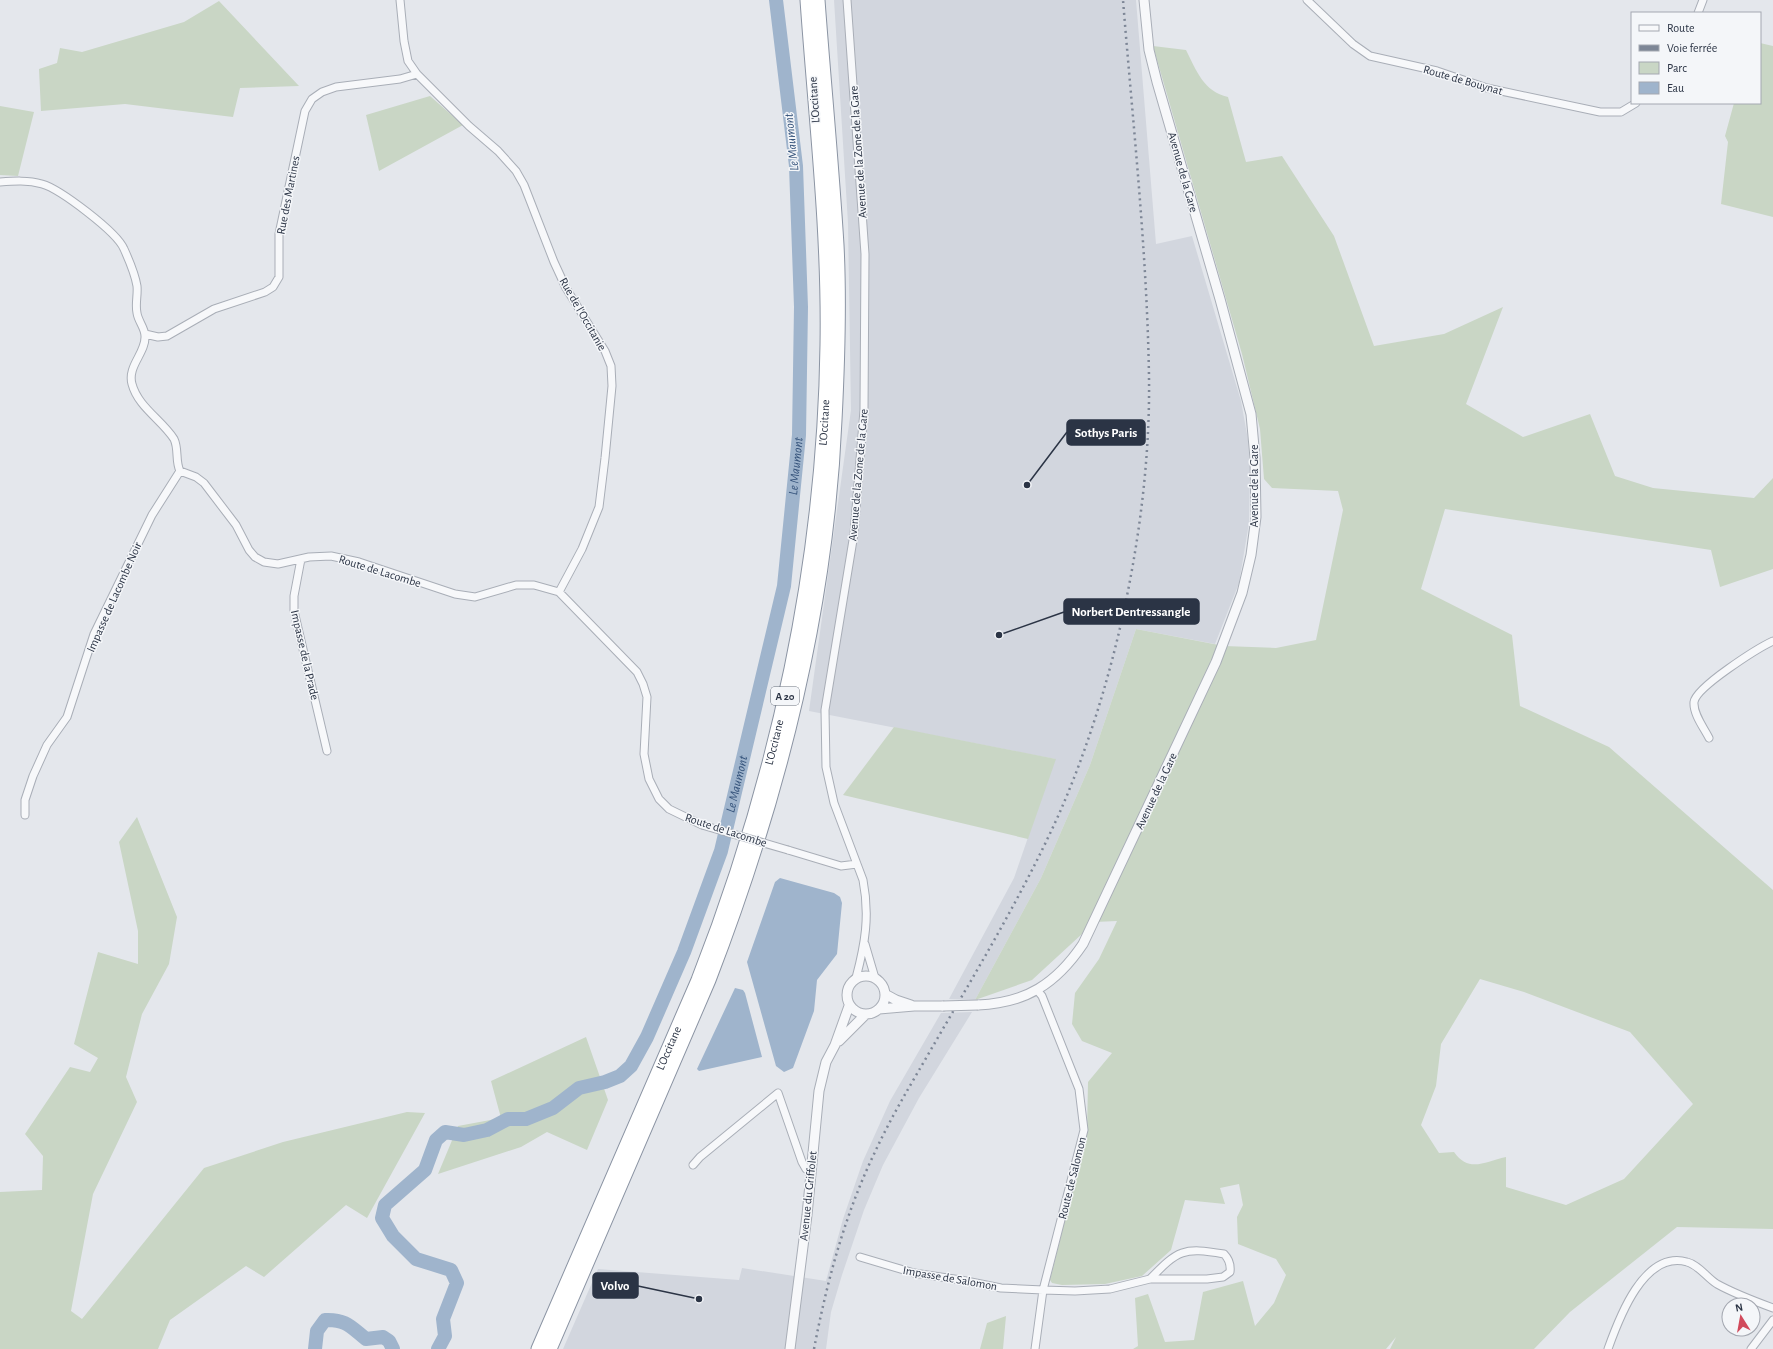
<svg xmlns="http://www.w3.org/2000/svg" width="1773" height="1349" viewBox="0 0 1773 1349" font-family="'Alegreya Sans',sans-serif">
<rect width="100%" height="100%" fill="#e4e7ec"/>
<!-- built -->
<path fill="#d2d6de" d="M834,0h302l20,244 36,-8 49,165 7,39 2,27 -1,56 -10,60 -24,61 -79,-15 -46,136 -49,113 -66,122 -26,-1 65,-121 41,-119 -246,-48 42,-301 -3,-187z
M972,1012l-53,86 -36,67 -19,45 -22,65 -11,37 -5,37h-263l35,-80 141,11 3,-12 84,13 17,-62 20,-58 27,-60 51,-88z"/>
<!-- green -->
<path fill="#c9d6c5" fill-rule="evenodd" d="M219,1l80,85 -59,2 -7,29 -108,-13 -84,7 -2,-42 18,-6 3,-15 22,4 102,-30z
M1760,43l13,3v171l-52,-13 7,-62 -3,-6 9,-33h26z
M1153,46l33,4c10,20 18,42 42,47l18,65 36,-6 52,80 40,110 70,-12 59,-27 -37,97 57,33 67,-23 25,62 38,12 101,10 19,-20v91l-53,18 -9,-37 -266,-41 -24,80 91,46 8,71 89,41 164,143v339l-96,-2 -107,85 -36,37h-144l6,-12 -10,12h-253l5,-3 -3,-48 13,-4 17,48 29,-2 9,-48 40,-11 12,45 19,-23 12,-28 -10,-16 -38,-15 -1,-27 6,-12 -4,-21 -19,4 5,16 -40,-4 -14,50 -29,26 -37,8 -43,1 -10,-2 -2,-3 37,-148 1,-50 24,-29 -30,-12 -10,-17 3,-31 24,-34 18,-38 -22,1 -63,58 -57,20 66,-122 49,-113 46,-136 88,17 52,2 40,-8 27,-130 -5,-19 -66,-3 -8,-9 -4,-50 -18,-75zM1480,979l44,13 106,40 63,72 -69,75 -58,26 -60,-18v-30c-22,5 -37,16 -52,-5l-15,1 -18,-28 15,-39 5,-42z
M430,96l33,29 -84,46 -13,-56z
M0,106l34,6 -16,64 -18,-1z
M894,727l162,32 -28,80 -185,-44z
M137,817l40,100 -8,47 -27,50 -16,63 11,25 -44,92 -22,117 11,8 122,-151 79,-26 124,-30 18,1 -58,105 -21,-13 -82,72 -18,-11 -76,54 -12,29h-158v-157l42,-2 1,-34 -18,-22 45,-67 20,5 8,-14 -24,-14 24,-92 40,12v-33l-19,-89z
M586,1037l22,63 -21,50 -40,-18 -26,15 -83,27 20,-48 43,-8 -10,-37z
M1006,1316l-3,33h-23l7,-26z"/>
<!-- water -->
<path fill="#9fb4cc" d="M780,878l54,15 6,4 2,6 -5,51 -20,26 -3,31 -21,57 -9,4 -8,-6 -29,-104 28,-80z
M735,988l8,2 2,3 17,64 -63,14 -2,-2z"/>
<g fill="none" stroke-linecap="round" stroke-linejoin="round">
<!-- river -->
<g stroke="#9fb4cc" stroke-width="14">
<path d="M315,1349l2,-18 8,-11c21,-1 26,7 41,19l17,-2 6,4 4,8"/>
<path id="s1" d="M438,1349l7,-13 -2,-17 14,-36 -6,-13 -35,-11 -23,-23 -11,-18 3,-13 40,-35 11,-30 9,-8 19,3 23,-5 21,-11h18l27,-11 26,-20 26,-6 15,-6 11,-10 16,-29 37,-85 37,-101 63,-265 15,-151 2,-128 -5,-141 -20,-166"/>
</g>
<defs>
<path id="minor" d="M400,0l4,41 4,20 9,13 52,52 29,25 18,20 8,14 30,77 12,26 39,63 6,15 1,20 -7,72 -6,49 -17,42 -23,43
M847,0l18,254 -1,156 -10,124 -29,176 1,57 8,36 29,77c7,36 2,64 -7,98
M1307,0l46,44 17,12 67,15 50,17 113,24h21l15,-9
M1698,13l5,-13
M0,182c14,-1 28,-2 42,2 18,5 75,48 82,65 5,11 11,25 13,37 1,9 -2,18 0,27 1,8 8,15 8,23 1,17 -18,30 -13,48 6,23 30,36 42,55 5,10 1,22 6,32l16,6 8,6 32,42 13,25 6,7 9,5 14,2 31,-7 22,-1 28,6 96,32 20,3 41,-12h18l25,7 78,80 6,12 4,13 -3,57 5,25 10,20 10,10 33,16
M145,334l13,3 9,-1 47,-27 51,-17 8,-5 6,-10v-43l26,-123 7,-12 10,-7 14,-5 64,-8 17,-5
M301,559l-7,37v15l33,140
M1709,738c-5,-10 -16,-24 -15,-36 2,-15 64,-54 79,-61
M25,815v-15l8,-24 14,-31 20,-28 27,-83 58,-119 28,-44
M788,850l53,16 16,-2
M865,944l10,34
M693,1165l7,-8 78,-64 24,69 4,7 4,2
M860,1257l54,16 47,7 40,8 42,2 32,1 35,-2 40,-10h57l16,-2 7,-5c1,-8 -1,-13 -6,-18 -41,-7 -46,-4 -74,25
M1035,1349l8,-59 41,-160 -5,-41 -37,-93 -5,-6
M1608,1349c11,-31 36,-99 79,-87 12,3 20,16 30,22 18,10 37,17 56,24
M1751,1349l22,-29"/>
<path id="tertiary" d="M847 995a19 19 0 1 1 38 0a19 19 0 1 1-38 0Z
M885,994l11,6 15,5
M978,1005c48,-2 78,-21 105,-61l133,-282 26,-69 9,-38 5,-38 -1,-59 -4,-44 -31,-115 -63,-217 -8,-32 -5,-50
M879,1009l35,-3h29
M839,1041l26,-26
M790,1349l17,-134 12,-124 7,-29 9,-17 14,-39"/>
<g id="motorway">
<path id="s2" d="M538,1349l160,-369c79,-201 126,-417 129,-635 2,-115 -12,-230 -20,-345"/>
<path d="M550,1349l159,-369c69,-179 118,-367 126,-560 3,-58 5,-117 2,-175 -5,-82 -13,-163 -19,-245"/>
</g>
</defs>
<!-- minor casing -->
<use href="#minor" stroke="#a9aeb7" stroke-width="9"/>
<!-- tertiary casing -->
<use href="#tertiary" stroke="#a9aeb7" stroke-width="11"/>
<!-- motorway casing -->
<use href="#motorway" stroke="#8b94a3" stroke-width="15"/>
<!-- minor -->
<use href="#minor" stroke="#f7f8fa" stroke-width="7"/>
<!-- tertiary -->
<use href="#tertiary" stroke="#f7f8fa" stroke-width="9"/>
<!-- motorway -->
<use href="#motorway" stroke="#fff" stroke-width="13"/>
<!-- rail -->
<path stroke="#7d8696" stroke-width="2.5" stroke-dasharray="2 4" stroke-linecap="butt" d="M814,1349c13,-68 31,-135 61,-197 17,-37 38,-71 58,-106 44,-76 90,-152 126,-232 57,-129 92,-296 90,-437 -2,-126 -16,-252 -26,-377"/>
<defs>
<path id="minor-bridge" d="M702,825l86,25"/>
<path id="tertiary-bridge" d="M943,1006l35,-1"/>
</defs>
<!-- minor-bridge casing -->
<use href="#minor-bridge" stroke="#a9aeb7" stroke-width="9" stroke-linecap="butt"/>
<!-- tertiary-bridge casing -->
<use href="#tertiary-bridge" stroke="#a9aeb7" stroke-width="11" stroke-linecap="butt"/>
<!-- minor-bridge -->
<use href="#minor-bridge" stroke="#f7f8fa" stroke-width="7"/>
<!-- tertiary-bridge -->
<use href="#tertiary-bridge" stroke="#f7f8fa" stroke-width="9"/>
</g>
<g text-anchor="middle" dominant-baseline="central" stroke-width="3" stroke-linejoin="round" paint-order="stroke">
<!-- shield labels -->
<rect fill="#f4f6f9" stroke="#676e7b" stroke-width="1" x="771" y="687" width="28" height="18" rx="3"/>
<g font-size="11" font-weight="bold" fill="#2b3445">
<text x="785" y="696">A 20</text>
</g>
<!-- street labels -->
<g font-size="12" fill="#2b3445" stroke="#f4f6f9">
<text transform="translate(1463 80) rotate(16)">Route de Bouynat</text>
<text transform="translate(814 100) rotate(-94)">L'Occitane</text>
<text transform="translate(858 152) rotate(-94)">Avenue de la Zone de la Gare</text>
<text transform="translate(1183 172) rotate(74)">Avenue de la Gare</text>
<text transform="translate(288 195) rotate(-79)">Rue des Martines</text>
<text transform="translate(583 314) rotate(60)">Rue de l'Occitanie</text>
<text stroke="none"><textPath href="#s2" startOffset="976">L'Occitane</textPath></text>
<text transform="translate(858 475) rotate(-85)">Avenue de la Zone de la Gare</text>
<text transform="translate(1254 486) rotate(-90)">Avenue de la Gare</text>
<text transform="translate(380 571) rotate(17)">Route de Lacombe</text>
<text transform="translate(114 597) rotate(-66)">Impasse de Lacombe Noir</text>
<text transform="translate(305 655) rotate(77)">Impasse de la Prade</text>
<text stroke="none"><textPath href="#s2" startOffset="652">L'Occitane</textPath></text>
<text transform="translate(1156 791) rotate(-65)">Avenue de la Gare</text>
<text transform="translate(726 830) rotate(18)">Route de Lacombe</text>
<text stroke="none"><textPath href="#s2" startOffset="328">L'Occitane</textPath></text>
<text transform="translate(1072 1178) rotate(-76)">Route de Salomon</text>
<text transform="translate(808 1196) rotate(-84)">Avenue du Griffolet</text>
<text transform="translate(950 1278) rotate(10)">Impasse de Salomon</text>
</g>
<!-- water labels -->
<g font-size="13" font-style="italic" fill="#34527a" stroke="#f4f6f9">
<text transform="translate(792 142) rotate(-96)">Le Maumont</text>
<text stroke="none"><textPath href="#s1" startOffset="1116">Le Maumont</textPath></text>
<text stroke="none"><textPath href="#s1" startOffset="792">Le Maumont</textPath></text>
</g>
</g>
<!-- callouts -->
<path fill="none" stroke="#2b3445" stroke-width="1.5" d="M1027 485L1067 432M999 635L1064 612M699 1299L638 1286"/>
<g fill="#2b3445" stroke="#f4f6f9" stroke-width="1.5">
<circle cx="1027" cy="485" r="4"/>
<circle cx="999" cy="635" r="4"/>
<circle cx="699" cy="1299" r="4"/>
</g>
<g fill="#2b3445" stroke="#2b3445" stroke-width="1.5">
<rect x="1067" y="420" width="78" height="25" rx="4"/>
<rect x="1064" y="599" width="135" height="25" rx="4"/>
<rect x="593" y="1273" width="45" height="25" rx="4"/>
</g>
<g font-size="13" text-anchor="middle" font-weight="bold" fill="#fff">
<text x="1106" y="437">Sothys Paris</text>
<text x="1131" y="616">Norbert Dentressangle</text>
<text x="615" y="1290">Volvo</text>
</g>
<!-- legend -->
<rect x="1631" y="12" width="130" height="92" fill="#f4f6f9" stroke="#a4a8b1"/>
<rect x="1639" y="25" width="20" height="6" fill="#f7f8fa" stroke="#a4a8b1"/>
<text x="1667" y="32" font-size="12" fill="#2b3445">Route</text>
<rect x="1639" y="45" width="20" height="6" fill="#7d8696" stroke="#a4a8b1"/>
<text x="1667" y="52" font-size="12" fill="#2b3445">Voie ferrée</text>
<rect x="1639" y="62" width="20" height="12" fill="#c9d6c5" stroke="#a4a8b1"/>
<text x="1667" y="72" font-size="12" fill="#2b3445">Parc</text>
<rect x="1639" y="82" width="20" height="12" fill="#9fb4cc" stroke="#a4a8b1"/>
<text x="1667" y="92" font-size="12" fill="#2b3445">Eau</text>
<!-- north arrow -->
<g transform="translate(1741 1317) rotate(349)"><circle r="19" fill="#f4f6f9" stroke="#a4a8b1"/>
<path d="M0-3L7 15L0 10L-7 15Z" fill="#d1495b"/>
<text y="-6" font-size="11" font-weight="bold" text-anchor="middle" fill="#2b3445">N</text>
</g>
</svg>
